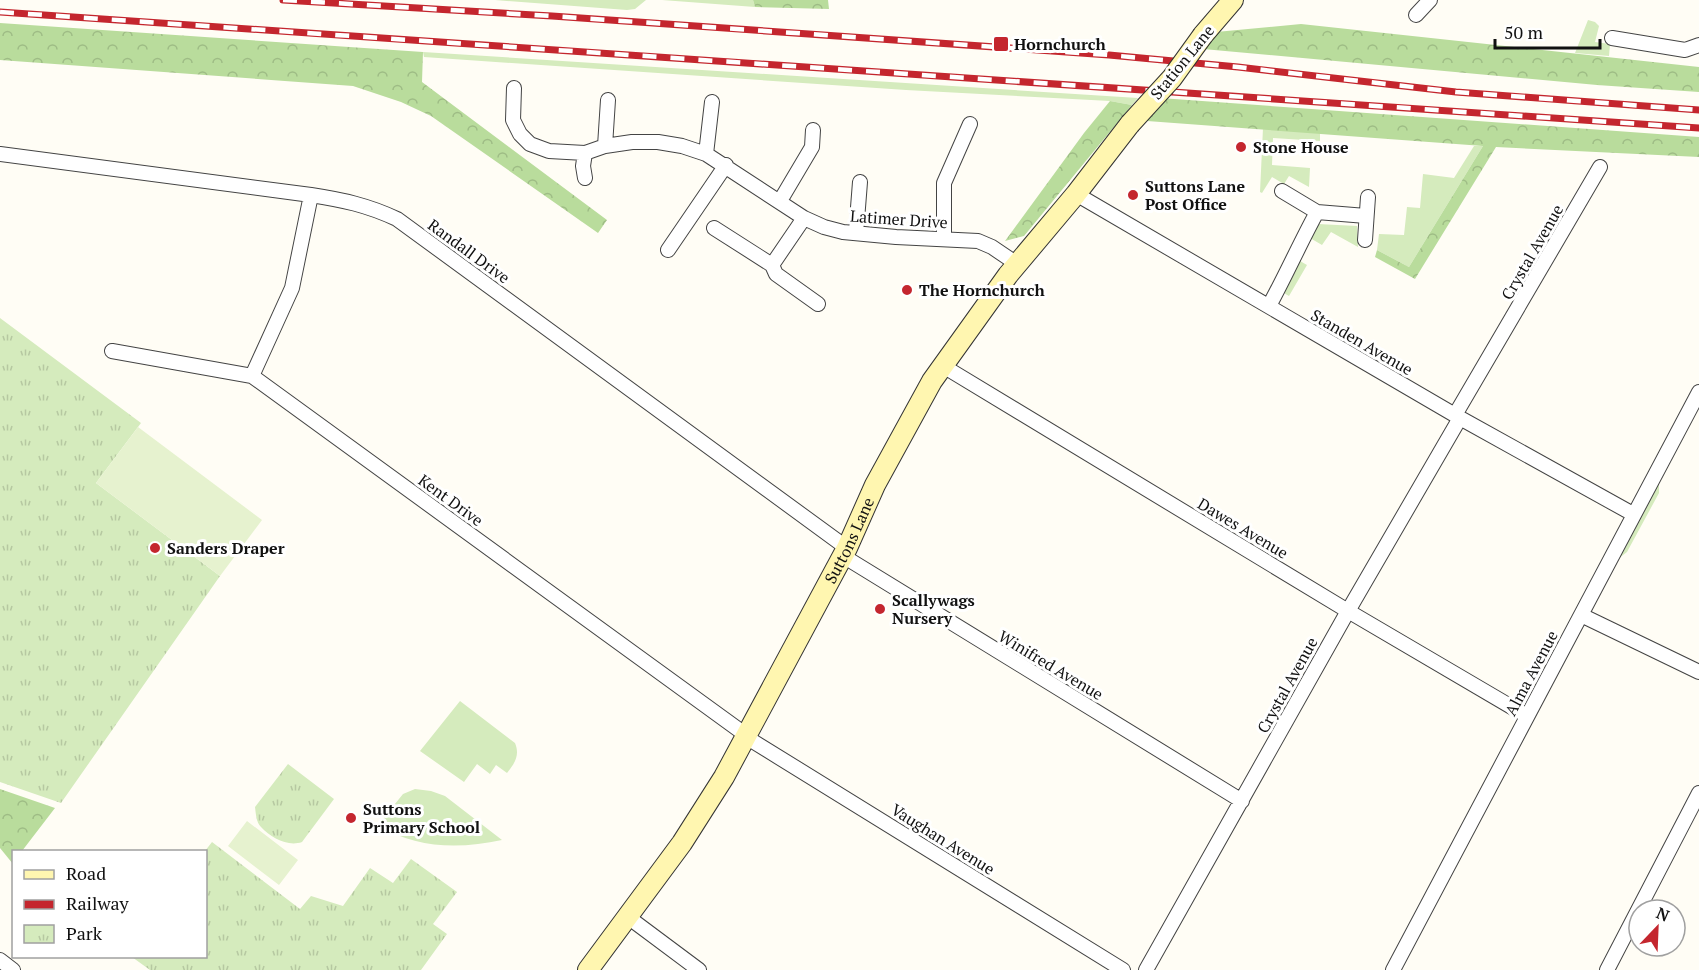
<svg xmlns="http://www.w3.org/2000/svg" width="1699" height="970" viewBox="0 0 1699 970" font-family="'PT Serif',serif">
<defs>
<pattern id="forest-crowns" width="20" height="18" patternUnits="userSpaceOnUse" patternTransform="scale(1.5)"><rect width="20" height="18" fill="#b9dc9c"/><path d="M2 6a3 3 0 1 1 6 0M12 15a3 3 0 1 1 6 0" fill="none" stroke="#9ebc85"/></pattern>
<pattern id="park-tufts" width="24" height="20" patternUnits="userSpaceOnUse" patternTransform="scale(1.5)"><rect width="24" height="20" fill="#d5ebbd"/><path d="M3 7l-1-3M5 7V3M7 7l1-3M15 17l-1-3M17 17v-4M19 17l1-3" fill="none" stroke="#b6c8a1"/></pattern>
</defs>
<rect width="100%" height="100%" fill="#fffdf5"/>
<!-- grass -->
<path fill="#d5ebbd" d="M495,0h151l-11,9 -8,1z
M662,0h91l2,7z
M1588,20l7,2 4,4 -4,16 15,2 -1,12 -34,-3z
M423,52l715,46 -6,7 -22,-4 -204,-11 -482,-33z
M1263,128l57,5v8l-47,-3 -1,27 38,3 -1,19 -20,-11 -5,8 -12,-7 -10,16 -2,-1z
M1474,146h9l-74,121 -32,-17 2,-16 25,1 3,-28 13,1 3,-34 31,4z
M1318,224l39,2 1,21 -27,-15 -9,13 -12,-7z
M1300,261l7,4 -18,31 -7,-4z
M1659,482v11l-32,59 -9,7 -2,-1z
M460,701l55,42c5,12 0,20 -8,30l-11,-8 -6,9 -13,-10 -13,18 -44,-31z
M415,789l16,2 14,5 57,44c-42,9 -86,9 -124,-15l25,-31z"/>
<!-- forest -->
<path fill="url(#forest-crowns)" d="M753,0h75l1,9 -74,-2z
M0,23l423,29 -1,30 185,138 -9,13 -167,-117 -30,-14 -48,-16 -353,-26z
M1301,24l398,43v25l-102,-7 -394,-36 13,-17z
M1160,98l539,39v20l-203,-10 -81,132 -40,-22 2,-7 32,17 74,-121 -336,-25 -4,-4z
M1110,101l22,4 -108,131 -19,5 79,-108z
M0,789l55,19 -33,43 -8,1 -1,12 -13,-16z"/>
<!-- park -->
<path fill="url(#park-tufts)" d="M0,318l141,105 -45,60 124,93 -159,227 -61,-21z
M288,764l46,35 -32,43c-14,5 -31,-4 -41,-15 -5,-5 -5,-13 -6,-20z
M212,842l88,67 11,-13 32,10 27,-38 23,15 18,-24 46,33 -24,32 14,10 -26,36h-271l-18,-13 74,-1 -1,-105z"/>
<!-- pitch -->
<path fill="#e6f2cf" d="M138,427l124,93 -42,56 -124,-93z
M247,821l51,39 -19,25 -51,-39z"/>
<g fill="none" stroke-linecap="round" stroke-linejoin="round">
<defs>
<path id="street" d="M1416,15l14,-15
M1612,38l73,12 14,-5
M514,88l-1,32 7,14 10,10 19,7 36,2 20,-7 27,-4h26l24,4 24,8 98,64 20,9 19,5 53,5 82,4 14,6 25,17
M605,146l3,-46
M0,154l311,41c32,5 56,10 86,24l450,329
M706,154l6,-52
M585,178l-2,-12 2,-13
M1282,191l35,21
M1076,194l384,224 173,96
M780,201l32,-54 1,-17
M714,228l58,37 4,9 42,30
M856,233l4,-51
M944,239v-56l26,-59
M1365,240l3,-43
M668,250l58,-85
M772,265l32,-47
M1269,306c17,-31 31,-63 48,-94l49,4
M112,351l140,25 494,359
M943,366l405,245 179,105
M252,376l40,-88 19,-93
M1455,415l145,-248
M843,556l399,245
M1581,615l118,57
M746,737l377,233
M628,917l71,53
M0,960l13,10
M1146,970l202,-359 112,-193
M1393,970l306,-578
M1607,970l92,-177"/>
<g id="secondary">
<path d="M1203,35l30,-35"/>
<path id="s1" d="M588,970l94,-127 42,-66 123,-229 28,-63 57,-104 76,-106 68,-81 54,-70"/>
</g>
</defs>
<!-- street casing -->
<use href="#street" stroke="#444" stroke-width="16"/>
<!-- secondary casing -->
<use href="#secondary" stroke="#333" stroke-width="22"/>
<!-- street -->
<use href="#street" stroke="#fff" stroke-width="14"/>
<!-- secondary -->
<use href="#secondary" stroke="#fff6b0" stroke-width="20"/>
<defs>
<path id="rail" d="M283,0l269,16 557,39 129,12 218,25 243,18
M0,12l1699,116"/>
</defs>
<!-- rail casing -->
<use href="#rail" stroke="#c4262e" stroke-width="7"/>
<!-- rail -->
<use href="#rail" stroke="#fff" stroke-width="4.5" stroke-dasharray="14" stroke-linecap="butt"/>
<defs>
<path id="secondary-bridge" d="M1130,124l42,-46 31,-43"/>
</defs>
<!-- secondary-bridge casing -->
<use href="#secondary-bridge" stroke="#333" stroke-width="22" stroke-linecap="butt"/>
<!-- secondary-bridge -->
<use href="#secondary-bridge" stroke="#fff6b0" stroke-width="20"/>
</g>
<!-- markers -->
<g fill="#c4262e" stroke="#fff" stroke-width="2">
<rect x="993" y="36" width="16" height="16" rx="3"/>
<circle cx="1241" cy="147" r="6"/>
<circle cx="1133" cy="195" r="6"/>
<circle cx="907" cy="290" r="6"/>
<circle cx="155" cy="548" r="6"/>
<circle cx="880" cy="609" r="6"/>
<circle cx="351" cy="818" r="6"/>
</g>
<g text-anchor="middle" dominant-baseline="central" stroke-width="6" stroke-linejoin="round" paint-order="stroke">
<!-- poi labels -->
<g font-size="16" font-weight="bold" fill="#111" stroke="#fff" text-anchor="start">
<text x="1014" y="44">Hornchurch</text>
<text x="1253" y="147">Stone House</text>
<text x="1145" y="186">Suttons Lane<tspan x="1145" dy="18">Post Office</tspan></text>
<text x="919" y="290">The Hornchurch</text>
<text x="167" y="548">Sanders Draper</text>
<text x="892" y="600">Scallywags<tspan x="892" dy="18">Nursery</tspan></text>
<text x="363" y="809">Suttons<tspan x="363" dy="18">Primary School</tspan></text>
</g>
<!-- street labels -->
<g font-size="16" fill="#111" stroke="#fff">
<text transform="translate(1182 62) rotate(-51)">Station Lane</text>
<text transform="translate(899 219) rotate(4)">Latimer Drive</text>
<text transform="translate(469 251) rotate(36)">Randall Drive</text>
<text transform="translate(1532 252) rotate(-60)">Crystal Avenue</text>
<text transform="translate(1362 342) rotate(30)">Standen Avenue</text>
<text transform="translate(451 500) rotate(36)">Kent Drive</text>
<text transform="translate(1243 528) rotate(31)">Dawes Avenue</text>
<text stroke="none"><textPath href="#s1" startOffset="504">Suttons Lane</textPath></text>
<text transform="translate(1051 665) rotate(31)">Winifred Avenue</text>
<text transform="translate(1531 673) rotate(-62)">Alma Avenue</text>
<text transform="translate(1287 685) rotate(-61)">Crystal Avenue</text>
<text transform="translate(943 839) rotate(32)">Vaughan Avenue</text>
</g>
</g>
<!-- legend -->
<rect x="12" y="850" width="195" height="108" fill="#ffffff" stroke="#a0a0a0" stroke-width="1.5"/>
<rect x="24" y="870" width="30" height="9" fill="#fff6b0" stroke="#a0a0a0" stroke-width="1.5"/>
<text x="66" y="880" font-size="18" fill="#111111">Road</text>
<rect x="24" y="900" width="30" height="9" fill="#c4262e" stroke="#a0a0a0" stroke-width="1.5"/>
<text x="66" y="910" font-size="18" fill="#111111">Railway</text>
<rect x="24" y="925" width="30" height="18" fill="url(#park-tufts)" stroke="#a0a0a0" stroke-width="1.5"/>
<text x="66" y="940" font-size="18" fill="#111111">Park</text>
<!-- north arrow -->
<g transform="translate(1657 928) rotate(23)"><circle r="28" fill="#ffffff" stroke="#a0a0a0" stroke-width="1.5"/>
<path d="M0-4.5L10 22L0 15L-10 22Z" fill="#c4262e"/>
<text y="-9" font-size="16" font-weight="bold" text-anchor="middle" fill="#111111">N</text>
</g>
<!-- scale -->
<path d="M1495 39v9h105v-9" fill="none" stroke="#111111" stroke-width="3"/>
<text x="1504" y="39" font-size="18" fill="#111111" stroke="#ffffff" stroke-width="4.5" paint-order="stroke">50 m</text>
</svg>
